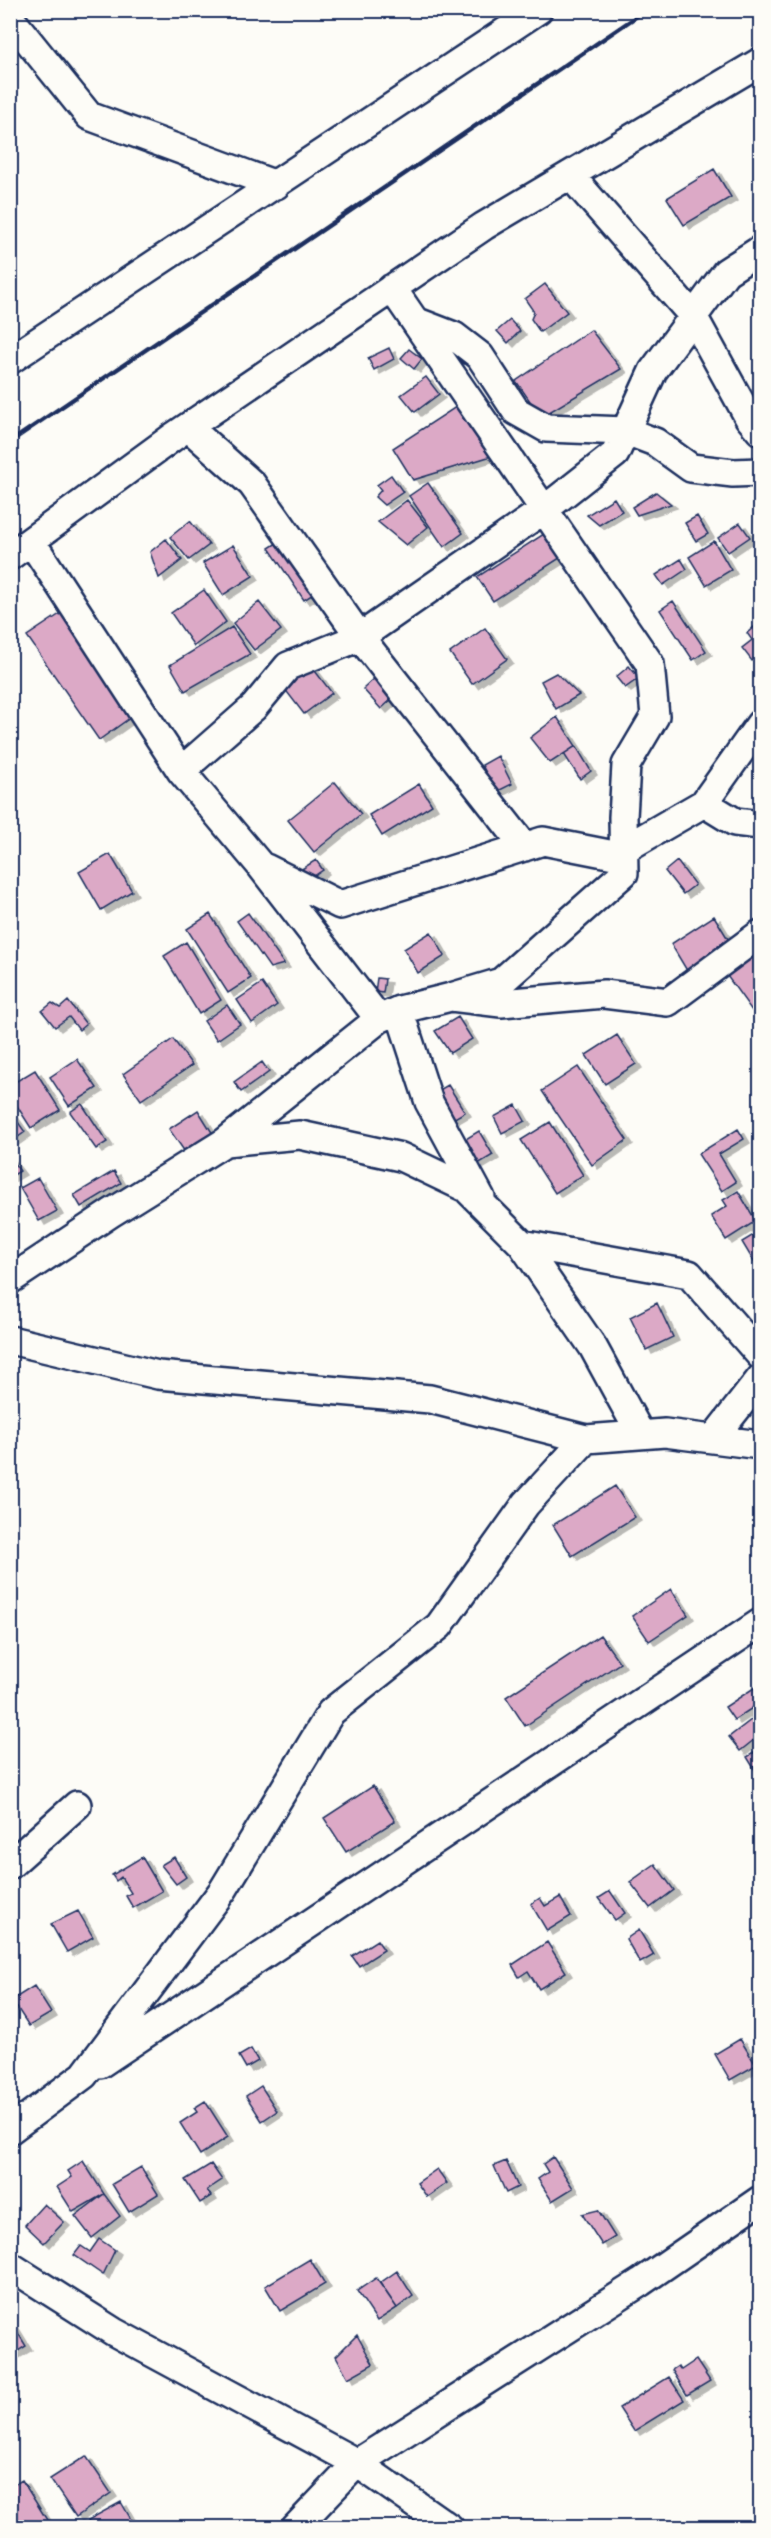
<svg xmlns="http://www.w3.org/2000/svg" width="771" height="2538" viewBox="0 0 771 2538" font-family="'Gochi Hand',sans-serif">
<defs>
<filter id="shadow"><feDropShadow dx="6" dy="4" stdDeviation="0" flood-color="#0004"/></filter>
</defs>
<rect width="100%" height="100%" fill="#fdfcf7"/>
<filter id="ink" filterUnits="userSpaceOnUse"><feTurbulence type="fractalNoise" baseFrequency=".0167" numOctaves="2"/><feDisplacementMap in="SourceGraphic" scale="12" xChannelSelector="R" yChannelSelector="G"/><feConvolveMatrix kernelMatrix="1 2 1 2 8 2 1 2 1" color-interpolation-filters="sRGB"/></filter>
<g filter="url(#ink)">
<!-- building -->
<path fill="#dca9c6" stroke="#1b2f5e" stroke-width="1.5" filter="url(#shadow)" d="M714,169l17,28 -47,28 -17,-27z
M545,284l22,28 -27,20 -9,-13 3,-7 -9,-13z
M510,320l10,11 -12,12 -11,-12z
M591,330l30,39 -80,48 -25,-36z
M389,348l5,11 -20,11 -6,-12z
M409,349l13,10 -8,10 -13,-11z
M426,377l13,17 -24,18 -14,-17z
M468,399l30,55 -85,26 -20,-32z
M391,475l12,17 -19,13 -9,-8 6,-7 -4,-5z
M428,483l35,50 -19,14 -35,-51z
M656,492l15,12 -34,11 -5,-8z
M614,498l8,13 -23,14 -12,-10z
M407,500l21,27 -22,18 -28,-23z
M697,516l11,18 -12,7 -11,-18z
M190,521l19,24 -20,15 -19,-23z
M740,523l10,14 -22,15 -10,-14z
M547,532l16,24 -70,45 -16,-24z
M166,539l16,21 -23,18 -9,-26z
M283,539l35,52 -14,9 -35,-52z
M714,541l17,29 -25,15 -17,-28z
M233,545l20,31 -30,19 -20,-32z
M681,559l6,10 -24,16 -7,-10z
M204,590l22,32 -32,24 -23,-33z
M673,601l33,50 -13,9 -33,-50z
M259,602l22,28 -27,20 -21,-27z
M63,612l71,103 -35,25 -72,-104z
M760,622v32l-8,7 -10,-13 10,-8 -5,-7z
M232,627l18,27 -65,37 -15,-26z
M485,628l22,31 -35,25 -22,-31z
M629,666l10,12 -14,10 -9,-11z
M312,667l20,26 -28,21 -20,-26z
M556,673l23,22 -23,14 -15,-28z
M375,678l18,20 -12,11 -18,-20z
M557,717l19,29 -26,17 -20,-25z
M576,746l15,25 -11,8 -16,-25z
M498,756l14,28 -16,8 -14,-27z
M335,782l26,32 -47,38 -26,-32z
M419,784l13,21 -50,31 -13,-21z
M110,854l22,37 -31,19 -22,-38z
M316,860l7,10 -24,16 -7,-11z
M677,861l18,24 -12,9 -18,-23z
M248,913l36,51 -14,4 -33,-47z
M210,914l41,64 -23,15 -41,-64z
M714,916l22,36 -44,27 -21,-35z
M431,932l14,24 -27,17 -14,-24z
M186,942l35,58 -22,14 -35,-58z
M749,950l11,16v56l-38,-53z
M377,978l8,1 -2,14 -8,-1z
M262,983l15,22 -25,18 -15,-23z
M68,1001l18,23 -7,6 -10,-13 -14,10 -13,-16 10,-8 8,5z
M227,1005l13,19 -23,16 -13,-19z
M458,1017l14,22 -22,14 -15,-22z
M617,1035l19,29 -31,20 -19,-29z
M173,1039l19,26 -51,35 -18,-26z
M77,1059l20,29 -28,18 -19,-29z
M262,1062l7,10 -28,20 -7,-10z
M578,1067l49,73 -35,25 -50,-74z
M35,1070l25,40 -29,18 -21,-33v-10z
M448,1085l17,27 -12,7 -17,-27z
M82,1104l25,38 -11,7 -26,-37z
M516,1105l9,16 -23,12 -8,-16z
M198,1110l15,24 -28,18 -16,-23z
M10,1111l15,21 -14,10h-1z
M550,1122l33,53 -28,18 -34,-53z
M738,1129l6,10 -25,15 17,28 -14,9 -24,-37z
M479,1131l14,24 -15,9 -14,-24z
M10,1158l10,13 -10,6z
M114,1171l7,12 -40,24 -7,-12z
M38,1178l19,33 -18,10 -19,-33z
M738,1191l18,30 -30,19 -15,-24 16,-10 -4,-6z
M760,1231v41l-18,-30z
M657,1303l16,34 -27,13 -16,-33z
M615,1486l20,31 -63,39 -19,-31z
M671,1589l17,26 -39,26 -17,-25z
M600,1635l20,28 -95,63 -19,-29z
M760,1684v19l-26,17 -9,-13z
M760,1713v22l-20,16 -11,-14z
M760,1749v29l-13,-21z
M373,1786l22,35 -49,31 -22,-34z
M142,1857l20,34 -29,17 -7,-12 5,-3 -10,-16 -5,4 -4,-6z
M174,1857l12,20 -10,7 -15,-19z
M655,1864l19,26 -24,18 -20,-26z
M610,1891l15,22 -10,7 -16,-22z
M560,1897l11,19 -24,15 -16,-27 9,-6 5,8z
M78,1911l15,26 -26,15 -16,-28z
M639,1930l15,25 -14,8 -14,-24z
M377,1940l7,10 -25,16 -7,-10z
M547,1942l19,30 -27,17 -11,-18 -9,6 -7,-12z
M34,1986l17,27 -22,13 -17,-26z
M740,2039l16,26 -26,15 -15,-26z
M251,2049l7,12 -12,7 -7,-12z
M261,2086l16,25 -15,10 -16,-25z
M205,2101l23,36 -28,18 -20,-32 17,-11 -3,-4z
M553,2157l20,31 -21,13 -14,-22 10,-7 -5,-8z
M83,2161l21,33 -31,18 -16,-25 15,-10 -4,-6z
M506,2161l12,26 -12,6 -12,-27z
M211,2164l11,16 -15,10 4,6 -11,7 -15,-23z
M141,2167l17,27 -29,18 -17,-28z
M437,2169l10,14 -20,14 -10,-14z
M104,2194l16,22 -28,22 -17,-22z
M44,2204l20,18 -20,21 -19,-18z
M598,2210l17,27 -13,8 -20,-31z
M99,2239l16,11 -12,25 -29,-20 7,-9 9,6z
M310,2259l15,25 -45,27 -15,-25z
M397,2271l16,25 -16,12 -17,-25z
M376,2278l21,30 -20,13 -20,-30z
M10,2320l16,26 -16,10z
M357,2335l16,29 -25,14 -12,-22z
M696,2360l14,21 -23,14 -15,-25 6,-4 3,4z
M669,2377l15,23 -50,31 -15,-23z
M86,2456l25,37 -35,24 -26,-38z
M22,2480l30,48h-37l-5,-7v-34z
M121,2502l15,26h-44l-4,-8z"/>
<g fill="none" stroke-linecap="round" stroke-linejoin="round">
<defs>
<path id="minor" d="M10,18l79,98 187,69
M570,175l123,141 56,102 11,13
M392,288l258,376 5,52 -29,49 -3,52 1,56 -123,109 -50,15
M415,321l39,15 26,20 36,55 30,17 80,3 29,11 36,26 42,5 27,-1
M10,360l528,-350
M188,427l64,57 108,153 165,210
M31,541l150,230 79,94 119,154
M10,556l163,-119 311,-211 276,-164
M181,771l73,-64 34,-41 72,-29 185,-128 70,-55 38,-83 73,-99 34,-22
M704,803l56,-79
M266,868l74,37 203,-64 71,14 90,-52 31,19 25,3
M399,1010l30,92 52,96
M225,1142l75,-7 101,22 65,31 56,56 167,30 71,81
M522,1244l71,103 48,88
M10,1280l101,-67 114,-71 154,-123 20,-9 52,-13 50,6 103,-9 64,8 92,-68
M10,1340l148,35 272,24 156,40 79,-6 95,12
M713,1439l47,-60
M10,1865l67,-60
M100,2064l660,-441
M10,2130l74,-55 139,-185 108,-178 108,-86 87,-122 60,-65
M10,2266l104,66 243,131 93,65
M295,2528l62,-65 284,-181 119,-82"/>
</defs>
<!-- minor casing -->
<use href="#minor" stroke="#1b2f5e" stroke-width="32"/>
<!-- minor -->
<use href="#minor" stroke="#fdfcf7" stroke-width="27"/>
<!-- rail -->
<path stroke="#1b2f5e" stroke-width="4.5" d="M10,442l636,-432"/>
</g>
</g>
<!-- margin -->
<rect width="771" height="2538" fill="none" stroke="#fdfcf7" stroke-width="36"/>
<rect x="18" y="18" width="735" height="2502" fill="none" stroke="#1b2f5e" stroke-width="2" filter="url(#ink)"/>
</svg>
